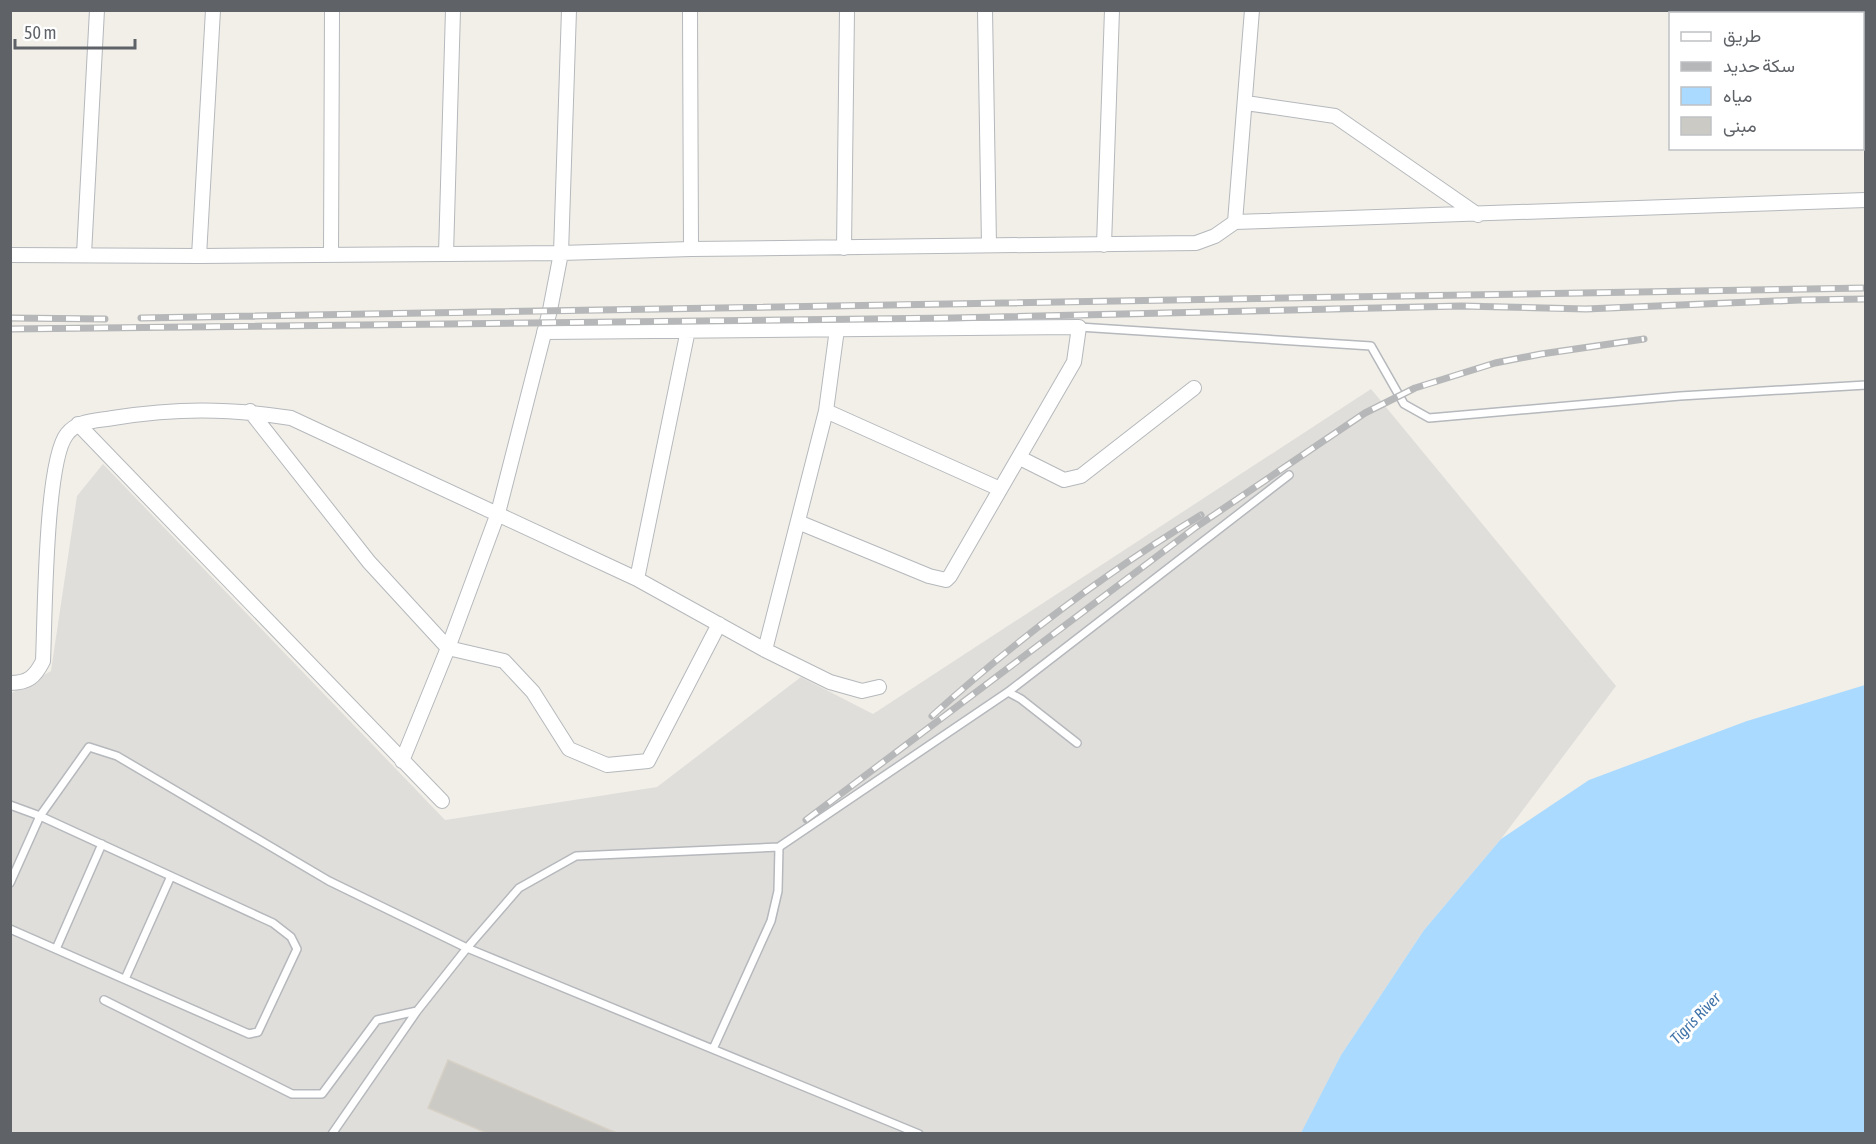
<svg xmlns="http://www.w3.org/2000/svg" width="1876" height="1144" viewBox="0 0 1876 1144" font-family="'Asap Condensed',Vazirmatn,sans-serif">
<rect width="100%" height="100%" fill="#f1efe8"/>
<!-- industrial -->
<path fill="#e0deda" d="M1371,389l245,297 -115,153 -77,91 -83,125 -40,79 -1290,-1 -1,-439 41,-23 26,-175 26,-32 342,356 212,-33 144,-110 72,37z"/>
<!-- water -->
<path fill="#aadaff" d="M1865,685v448h-564l40,-78 83,-125 77,-91 88,-59 158,-59z"/>
<!-- building -->
<path fill="#cccac5" stroke="#d6d1c6" stroke-width="1.5" d="M448,1060l171,74h-130l-61,-26z"/>
<g fill="none" stroke-linecap="round" stroke-linejoin="round">
<defs>
<path id="service" d="M1836,10v4
M1862,120h4
M1079,327l292,19 33,58 25,14 251,-22 186,-11
M1008,692l13,7 56,44
M10,805l30,11 49,-69 28,9 212,125 138,67 452,186
M10,883l30,-67 233,107 18,14 6,12 -39,83 -9,2 -239,-105
M56,949l46,-105
M125,979l46,-103
M104,1000l188,94h30l55,-74 40,-9
M713,1049l58,-128 7,-30 1,-44
M332,1134l85,-123 50,-63 52,-60 57,-32 203,-9 229,-155 281,-217"/>
<path id="minor" d="M690,10l1,239
M985,10l4,235
M1246,103l89,13 143,99
M1235,222l17,-212
M1104,245l8,-235
M844,248l3,-238
M84,254l13,-244
M446,254l7,-244
M10,255l189,1 362,-3 130,-4 505,-6 19,-7 20,-14 631,-22
M331,255l1,-245
M199,256l14,-246
M544,332l535,-5 -5,35 -124,214 -4,4 -17,-4 -131,-54
M250,411l119,151 79,86 56,13 29,31 36,57 38,16 41,-4 71,-137
M826,411l174,78
M78,424l364,377
M1020,458l44,22 17,-4 113,-88
M637,579l51,-249
M765,650l61,-239 11,-82
M10,683c18,0 25,-6 33,-22 2,-42 2,-200 24,-227 11,-14 29,-13 46,-16 63,-10 115,-10 178,0l346,161 128,71 65,32 32,9 17,-4
M402,761l46,-113 50,-135 52,-203 11,-57 8,-243"/>
</defs>
<!-- service casing -->
<use href="#service" stroke="#b5b8bc" stroke-width="10"/>
<!-- minor casing -->
<use href="#minor" stroke="#b5b8bc" stroke-width="16"/>
<!-- service -->
<use href="#service" stroke="#fff" stroke-width="7"/>
<!-- minor -->
<use href="#minor" stroke="#fff" stroke-width="14"/>
<defs>
<path id="rail" d="M10,318l95,1
M141,318l1725,-30
M10,329l942,-11 509,-12 125,3 214,-9 66,-1
M932,716c83,-75 173,-143 269,-201
M806,820l390,-293 169,-114 50,-25 80,-25 46,-9 103,-15"/>
</defs>
<!-- rail casing -->
<use href="#rail" stroke="#b6b7b8" stroke-width="7"/>
<!-- rail -->
<use href="#rail" stroke="#fff" stroke-width="4.5" stroke-dasharray="14" stroke-linecap="butt"/>
</g>
<g text-anchor="middle" dominant-baseline="central" stroke-width="6" stroke-linejoin="round" paint-order="stroke">
<!-- water labels -->
<g font-size="16" font-style="italic" fill="#4174aa" stroke="#fff">
<text transform="translate(1695 1018) rotate(-46)">Tigris River</text>
</g>
</g>
<!-- border -->
<rect width="1876" height="1144" fill="none" stroke="#5f6368" stroke-width="24"/>
<!-- legend -->
<rect x="1669" y="12" width="195" height="138" fill="#ffffff" stroke="#bfc1c3" stroke-width="1.5"/>
<rect x="1681" y="32" width="30" height="9" fill="#ffffff" stroke="#bfc1c3" stroke-width="1.5"/>
<text x="1723" y="42" font-size="18" fill="#5f6368">طريق</text>
<rect x="1681" y="62" width="30" height="9" fill="#b6b7b8" stroke="#bfc1c3" stroke-width="1.5"/>
<text x="1723" y="72" font-size="18" fill="#5f6368">سكة حديد</text>
<rect x="1681" y="87" width="30" height="18" fill="#aadaff" stroke="#bfc1c3" stroke-width="1.5"/>
<text x="1723" y="102" font-size="18" fill="#5f6368">مياه</text>
<rect x="1681" y="117" width="30" height="18" fill="#cccac5" stroke="#bfc1c3" stroke-width="1.5"/>
<text x="1723" y="132" font-size="18" fill="#5f6368">مبنى</text>
<!-- scale -->
<path d="M15 39v9h120v-9" fill="none" stroke="#5f6368" stroke-width="3"/>
<text x="24" y="39" font-size="18" fill="#5f6368" stroke="#ffffff" stroke-width="4.5" paint-order="stroke">50 m</text>
</svg>
